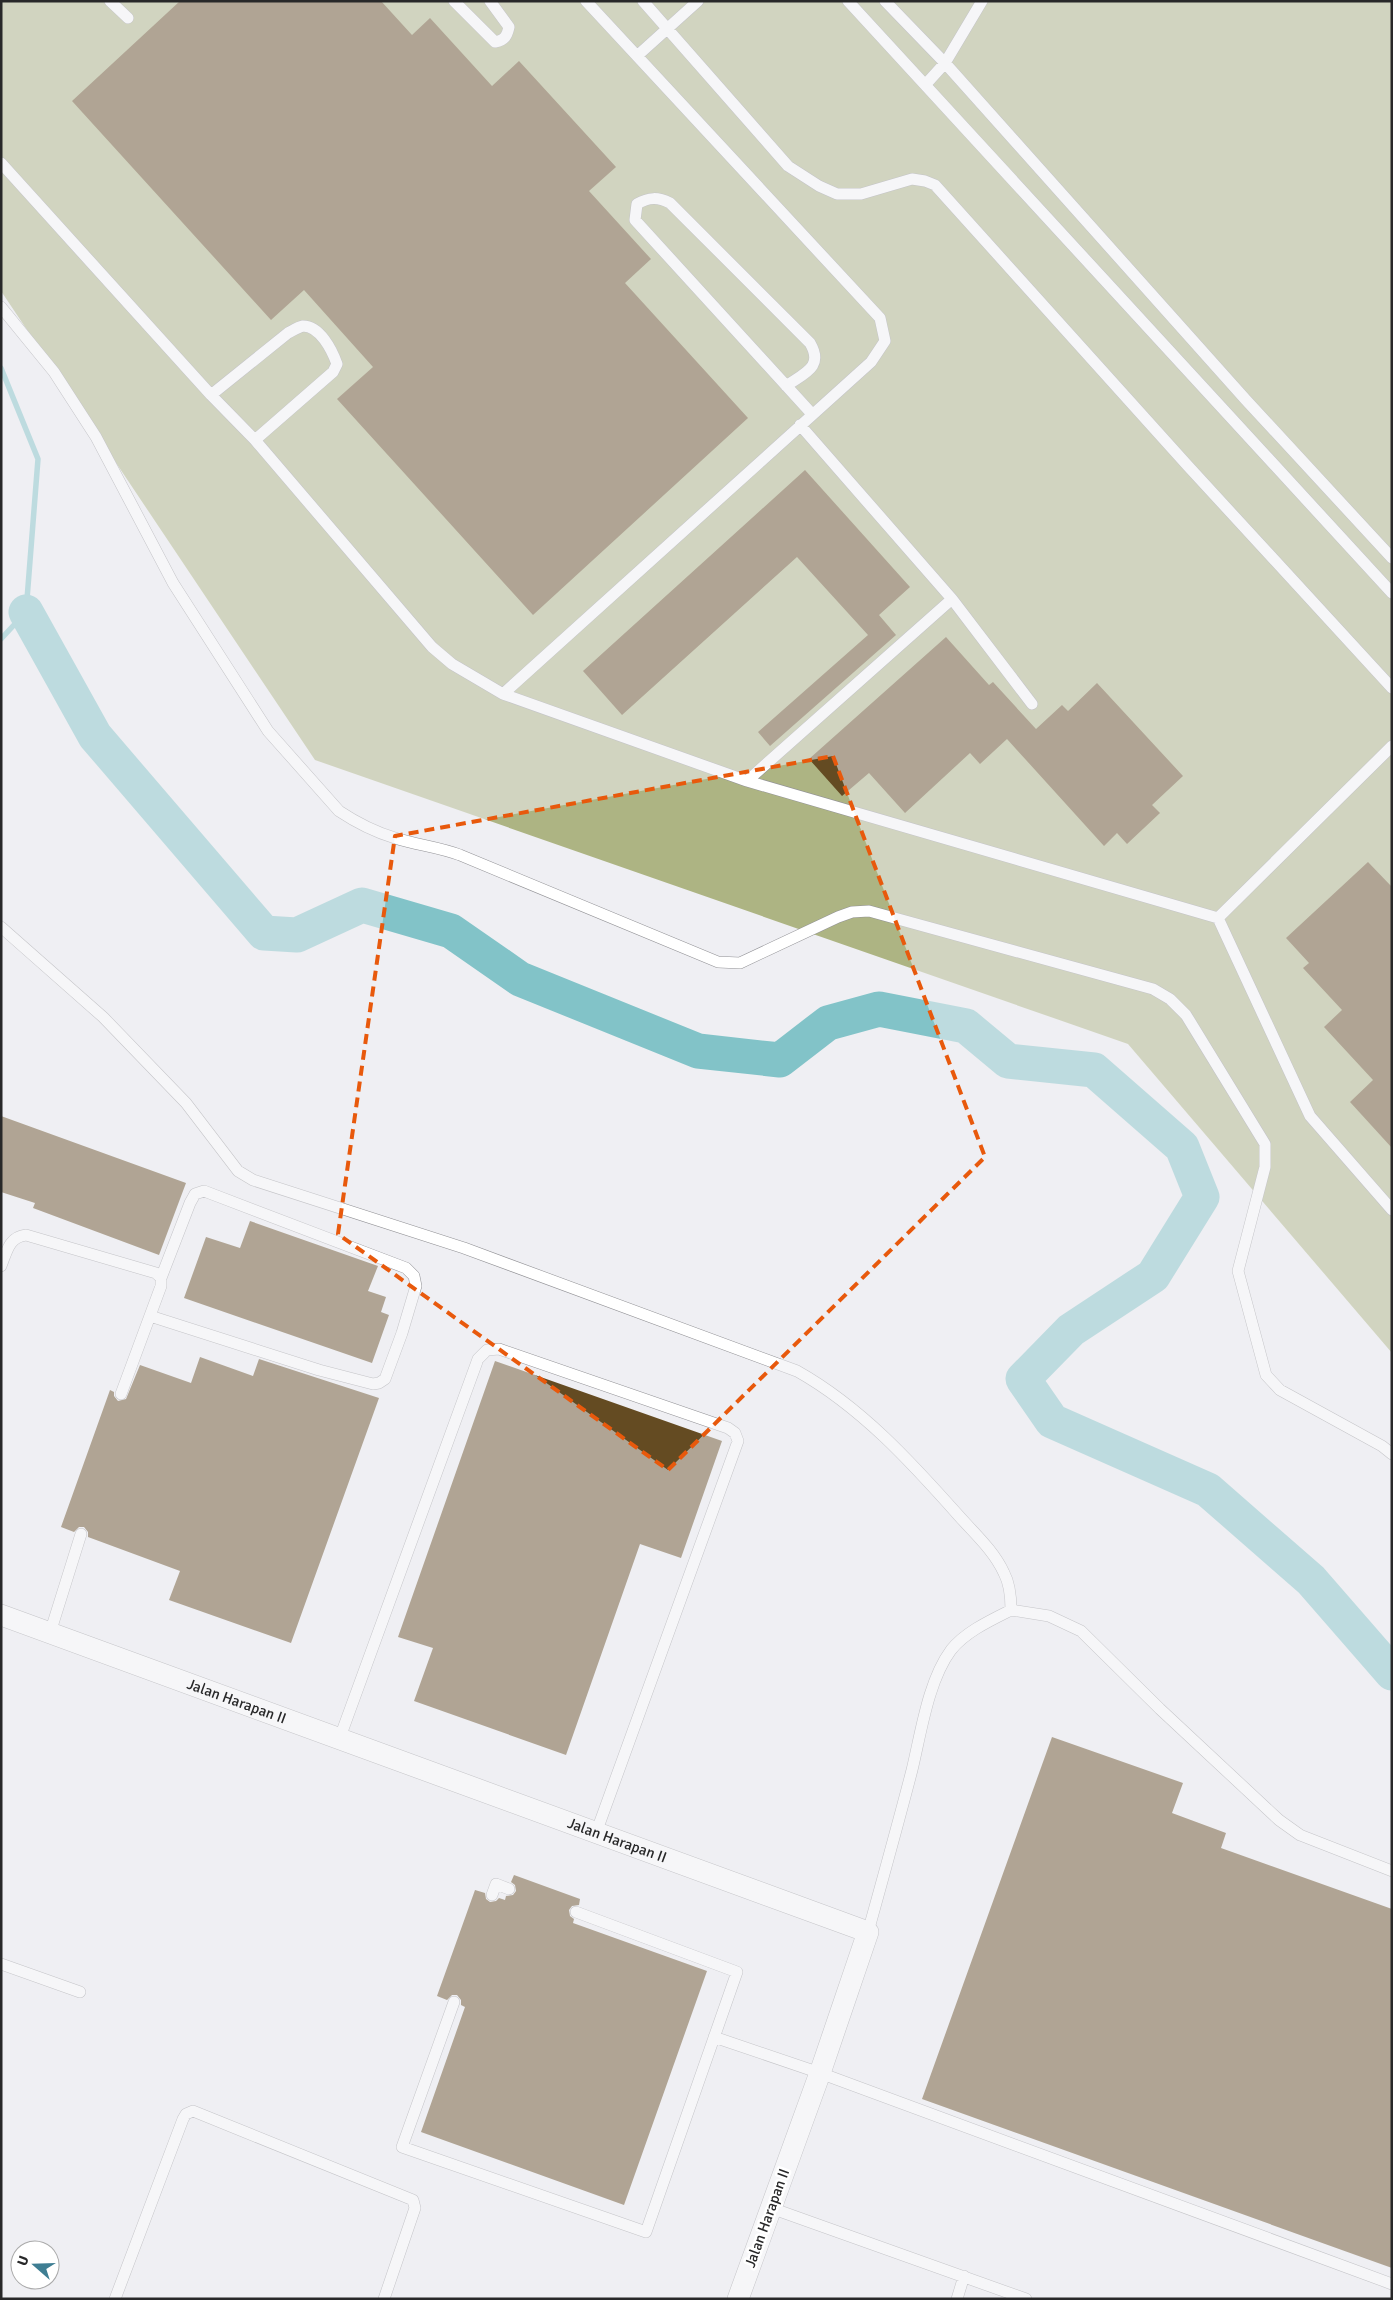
<svg xmlns="http://www.w3.org/2000/svg" width="1393" height="2300" viewBox="0 0 1393 2300" font-family="Signika,sans-serif">
<rect width="100%" height="100%" fill="#efeff3"/>
<!-- forest -->
<path fill="#adb483" d="M1,1h1391v1352l-264,-309 -813,-284 -314,-469z"/>
<g fill="none" stroke-linecap="round" stroke-linejoin="round">
<!-- stream -->
<path stroke="#82c3c8" stroke-width="5.5" d="M1,368l37,91 -12,153 -25,27"/>
<!-- river -->
<path stroke="#82c3c8" stroke-width="35" d="M26,612l69,124 169,197 33,2 65,-30 89,26 69,48 178,72 82,9 48,-37 51,-14 87,17 42,35 86,9 88,77 20,50 -49,79 -82,54 -48,49 29,42 156,69 103,90 81,93"/>
</g>
<!-- building -->
<path fill="#644b22" d="M180,1h201l31,34 18,-17 62,68 27,-25 97,106 -27,24 62,68 -26,24 123,135 -215,197 -196,-216 36,-32 -69,-77 -33,30 -199,-219z
M805,470l105,117 -31,28 17,20 -126,111 -12,-14 110,-97 -71,-78 -175,158 -39,-44z
M946,637l43,48 4,-3 43,47 26,-24 6,6 29,-28 86,93 -31,29 8,8 -33,31 -10,-11 -13,13 -97,-107 -27,25 -10,-11 -65,60 -36,-40 -27,23 -33,-37z
M1368,862l24,25v261l-42,-46 23,-22 -49,-53 18,-17 -39,-42 6,-5 -23,-25z
M1,1116l185,67 -27,72 -126,-47 2,-5 -34,-11z
M250,1221l128,45 -10,25 18,6 -5,15 8,3 -17,48 -188,-65 22,-61 34,11z
M200,1357l53,19 6,-17 120,39 -88,245 -122,-43 11,-29 -92,-34v-5l-4,-5h-5l-5,5 -13,-5 49,-137 4,2v4l4,5 8,-2 14,-34 51,18z
M495,1361l227,80 -41,117 -41,-14 -74,211 -152,-54 19,-53 -35,-11z
M1052,1737l131,46 -11,30 54,20 -5,15 171,61v359l-470,-169z
M514,1875l66,24 -1,6 -7,1 -3,4 1,6 4,3 -1,4 134,48 -83,234 -203,-73 44,-125 -4,-2v-5l-4,-5h-5l-5,5 -10,-4 38,-106 10,3 1,6 4,3 6,-1 3,-3 6,2 1,-4 7,-1 3,-4 -1,-6 -4,-3z"/>
<g fill="none" stroke-linecap="round" stroke-linejoin="round">
<defs>
<path id="service" d="M110,1l18,17
M454,1l41,41c10,-2 12,-6 14,-15l-19,-26
M643,1l145,165 31,20 18,8h24l51,-15 13,2 10,4 253,281 204,222
M848,1l544,592
M885,1l60,62 301,337 146,158
M637,56l61,-55
M926,84l19,-21 37,-62
M1,163l210,232 44,45 177,207 20,17 51,30 244,87 471,137 174,-172
M1,307l53,65 42,65 77,146 95,148 71,80c18,12 36,21 56,27 22,7 44,9 65,17l258,107 22,1 98,-46 14,-5 17,-1 284,78 17,10 16,16 79,129v23l-27,104 28,104 14,15 102,56 10,8
M786,386c19,-13 38,-19 24,-43l-140,-140c-12,-6 -21,-6 -33,1l-2,16 177,194
M211,395l77,-62c4,-2 10,-6 15,-7 17,0 29,24 34,38l-4,8 -78,68
M952,599l80,105
M503,694l368,-332 14,-21 -5,-23 -294,-317
M747,781l205,-182 -152,-174
M1218,918l92,198 82,94
M1,927l102,90 83,86 52,68 15,9 211,68 333,123c64,36 114,91 162,145 16,18 35,35 45,57 6,11 7,24 7,37 -20,10 -46,22 -60,40 -23,31 -30,83 -39,120 -14,54 -29,108 -44,162
M1,1266c6,-15 8,-29 25,-31l130,38 5,5
M121,1394l40,-108v-8l29,-75 5,-9 9,-3 202,77 8,8 2,10 -14,47 -17,46 -6,4 -6,1 -54,-14 -169,-54
M1011,1610l38,6 32,15 79,78 119,111 21,15 92,36
M50,1633l31,-99
M339,1740l139,-381 9,-9 12,-1 229,79 7,5 3,8 -142,392
M492,1895l4,-11 13,5
M1,1964l79,28
M454,2002l-52,145 244,85 91,-260 -161,-60
M714,2037l106,36 572,211
M771,2208l255,91
M115,2299l68,-180 3,-5 7,-3 220,89 2,8 -31,91
M957,2299l7,-23"/>
<g id="minor">
<path id="s1" d="M1,1615l867,317 -48,141 -82,226"/>
</g>
</defs>
<!-- service casing -->
<use href="#service" stroke="#929296" stroke-width="12"/>
<!-- minor casing -->
<use href="#minor" stroke="#929296" stroke-width="22"/>
<!-- service -->
<use href="#service" stroke="#fff" stroke-width="11"/>
<!-- minor -->
<use href="#minor" stroke="#fff" stroke-width="21"/>
</g>
<!-- marked area -->
<path d="M0 0H1393V2300H0ZM833,756l152,401 -317,313 -330,-236 57,-398z" fill="#efeff3" fill-opacity=".55" fill-rule="evenodd"/>
<path fill="none" stroke="#e8590c" stroke-width="4" stroke-dasharray="10 6" stroke-linejoin="round" d="M833,756l152,401 -317,313 -330,-236 57,-398z"/>
<g text-anchor="middle" dominant-baseline="central" stroke-width="5" stroke-linejoin="round" paint-order="stroke">
<!-- street labels -->
<g font-size="15" fill="#282829" stroke="#fff">
<text stroke="none"><textPath href="#s1" startOffset="251">Jalan Harapan II</textPath></text>
<text stroke="none"><textPath href="#s1" startOffset="656">Jalan Harapan II</textPath></text>
<text transform="translate(767 2218) rotate(-70)">Jalan Harapan II</text>
</g>
</g>
<!-- border -->
<rect width="1393" height="2300" fill="none" stroke="#282829" stroke-width="5"/>
<!-- north arrow -->
<g transform="translate(35 2265) rotate(290)"><circle r="24" fill="#ffffff" stroke="#a9a9a9"/>
<path d="M0-4L9 19L0 12L-9 19Z" fill="#3f7e93"/>
<text y="-8" font-size="14" font-weight="bold" text-anchor="middle" fill="#282829">U</text>
</g>
</svg>
